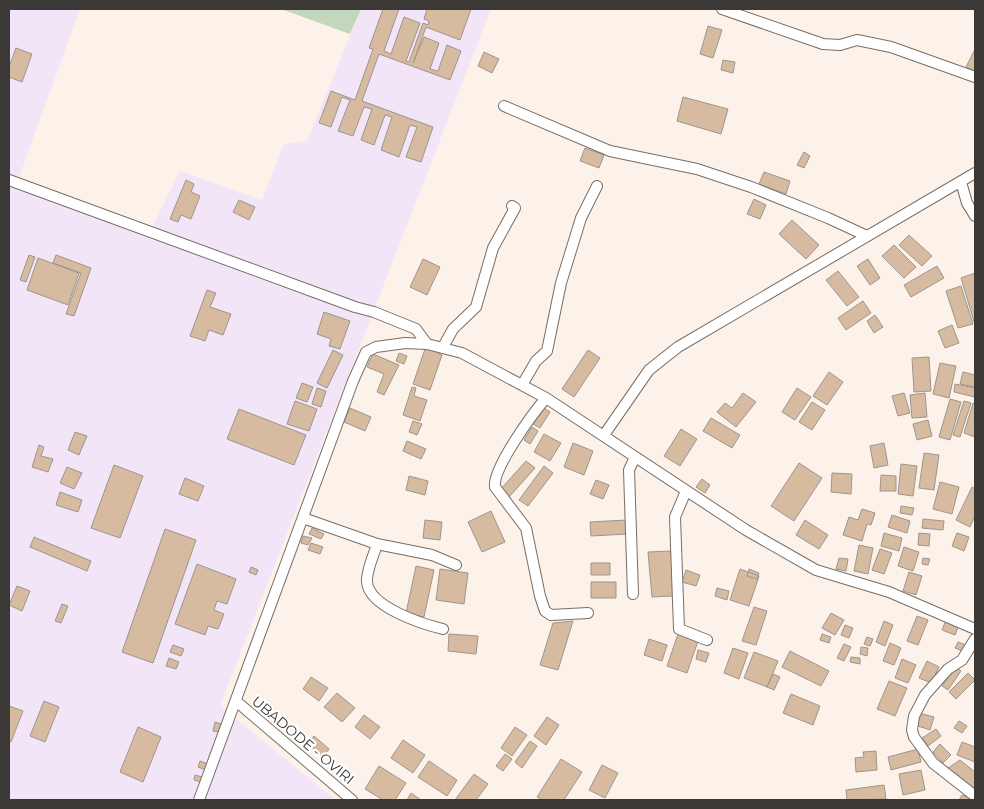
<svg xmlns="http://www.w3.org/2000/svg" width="984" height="809" viewBox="0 0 984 809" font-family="Montserrat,sans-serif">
<rect width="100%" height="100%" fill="#fcf2ea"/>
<!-- industrial -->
<path fill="#f3e5f8" d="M9,9h71l-63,174 132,51 31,-63 82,29 22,-56 23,-3 54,-132h130l-271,697 116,94h-327z"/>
<!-- green -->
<path fill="#c2d7bb" d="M281,9h80l-11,25z"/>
<!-- building -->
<path fill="#d7bba1" stroke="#9d958d" d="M383,9h16l-15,42 7,3 13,-37 16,6 -14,38 3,1 14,-39 5,2 1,-4 -5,-2 3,-10h44l-11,31 -34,-13 -13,36 11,-26 15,6 -9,26 8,2 9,-26 14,6 -11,29 -71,-26 -17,47 71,26 -12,35 -15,-5 11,-30 -7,-2 -11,32 -18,-7 11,-33 -7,-2 -11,30 -13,-5 11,-31 -8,-2 -11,29 -15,-5 12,-31 -8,-3 -11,30 -12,-4 12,-32 24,9 18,-51 -4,-1z
M708,26l14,4 -9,28 -13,-4z
M16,48l16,6 -10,28 -13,-5v-10z
M975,49v22l-9,-4z
M484,52l15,7 -7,14 -14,-7z
M723,60l12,2 -2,11 -12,-3z
M683,97l45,12 -7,25 -44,-13z
M585,148l19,7 -5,13 -19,-7z
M804,152l6,4 -6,12 -7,-3z
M764,172l26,9 -4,13 -27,-10z
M186,180l8,4 -3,8 9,4 -9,23 -10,-4 -3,7 -8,-3z
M754,199l12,6 -6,14 -13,-5z
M239,200l16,7 -6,13 -16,-8z
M792,220l27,25 -13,14 -27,-25z
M909,235l23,21 -10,10 -23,-21z
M894,245l22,22 -12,11 -22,-22z
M29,255l6,2 -9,25 -6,-2z
M56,255l35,13 -17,48 -8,-2 15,-41 -28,-10z
M38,258l41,15 -11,32 -41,-15z
M423,259l17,8 -13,28 -17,-8z
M868,259l12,19 -10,7 -13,-19z
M937,266l7,12 -33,19 -7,-12z
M838,271l21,26 -12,9 -21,-26z
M975,273v52l-14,-47z
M961,286l12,38 -15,4 -12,-37z
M207,290l9,3 -6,14 21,7 -8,21 -14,-5 -4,11 -15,-5z
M863,301l8,12 -25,17 -8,-12z
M324,312l26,9 -10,28 -11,-3 2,-7 -14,-5z
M875,315l8,12 -9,6 -7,-12z
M952,325l7,18 -14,5 -7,-17z
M426,346l14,4 -1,4 3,1 -12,35 -17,-6z
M333,350l10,5 -16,33 -10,-5z
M588,350l12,8 -26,39 -12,-8z
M399,353l8,3 -3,8 -8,-3z
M373,354l26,11 -15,30 -7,-3 7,-18 -17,-7z
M929,357l2,34 -17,1 -2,-34z
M940,363l16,3 -7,32 -16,-4z
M829,372l14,10 -16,23 -14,-9z
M963,372l12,3v12l-15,-3z
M302,383l11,4 -6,15 -11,-4z
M955,384l20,4v9l-21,-5z
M412,387l4,1 -2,8 13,4 -7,21 -17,-6z
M317,388l9,3 -5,16 -9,-3z
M797,388l14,9 -16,23 -13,-8z
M743,393l13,9 -20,25 -19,-15 8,-9 7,5z
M904,393l6,20 -12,3 -6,-20z
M925,393l2,24 -15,1 -2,-23z
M950,399l11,3 -11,38 -11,-3z
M295,401l22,8 -8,22 -22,-7z
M964,401l7,2 -11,34 -7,-2z
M812,402l13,8 -13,20 -13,-8z
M973,403l2,1v33l-11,-4z
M543,407l7,5 -10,16 -7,-4z
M350,408l21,9 -6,14 -21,-9z
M239,409l67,26 -12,30 -67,-26z
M711,418l29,17 -8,13 -29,-17z
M928,420l4,16 -15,4 -4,-16z
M413,421l9,3 -5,11 -8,-3z
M532,427l6,4 -8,13 -6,-4z
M681,429l16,10 -17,27 -16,-10z
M75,432l12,4 -8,19 -11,-5z
M544,434l17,9 -11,18 -16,-9z
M407,441l19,8 -5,10 -18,-8z
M573,443l20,8 -9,24 -20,-8z
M884,443l4,22 -14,3 -4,-22z
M39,445l5,2 -3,9 12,3 -5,13 -16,-5z
M924,453l15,2 -5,35 -15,-2z
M526,461l9,7 -26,29 -9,-7z
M799,463l23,15 -28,43 -23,-15z
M901,464l16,2 -4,30 -15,-2z
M114,465l29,11 -23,62 -29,-10z
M544,466l9,7 -25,33 -9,-6z
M67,467l15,6 -8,16 -14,-6z
M832,473l20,1 -1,20 -20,-2z
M881,475l15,1v15h-16z
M409,476l19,5 -3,14 -19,-5z
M185,478l19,8 -6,15 -19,-7z
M702,479l8,6 -5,8 -9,-6z
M596,480l13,5 -6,14 -13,-5z
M940,482l19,5 -7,27 -19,-5z
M972,487l3,2v27l-5,11 -14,-7z
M60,492l22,8 -4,12 -22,-7z
M901,506l13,2 -2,7 -12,-2z
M862,509l13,4 -4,12 -4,-1 -5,17 -19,-6 6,-18 9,3z
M491,511l14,31 -23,10 -14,-30z
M892,515l18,6 -3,12 -19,-6z
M923,519l21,2 -1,9 -21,-2z
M425,520l17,2 -2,18 -17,-2z
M627,520l1,14 -37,2 -1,-14z
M805,520l23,15 -9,14 -23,-14z
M312,528l12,6 -3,5 -12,-5z
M165,529l31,11 -43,123 -31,-11z
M884,533l18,5 -3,13 -18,-5z
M919,533l11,1 -1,12 -11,-1z
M957,533l12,4 -5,14 -12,-5z
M303,536l9,2 -4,7 -7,-2z
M34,537l57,24 -4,10 -57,-24z
M311,543l12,4 -3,7 -12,-4z
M859,545l14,3 -5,26 -14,-3z
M904,547l15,5 -6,19 -15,-5z
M880,549l12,4 -8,21 -12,-4z
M671,551l3,45 -22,1 -4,-45z
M839,558l9,1 -2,12 -10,-2z
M923,558l7,1 -2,6 -6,-1z
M591,563h19v12h-19z
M197,564l39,15 -9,25 -10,-3 -3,9 10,4 -6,15 -10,-3 -3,9 -30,-11z
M416,566l18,4 -10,47 -18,-4z
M251,567l7,3 -2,5 -7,-3z
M440,569l28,4 -4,31 -28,-4z
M740,569l19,7 -10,30 -19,-6z
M749,569l10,4 -2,6 -10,-3z
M686,570l14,5 -4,11 -14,-4z
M909,572l13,4 -6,19 -13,-4z
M591,582h25v16h-25z
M17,586l13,5 -8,20 -13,-6z
M717,588l12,3 -2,9 -12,-4z
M62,604l6,2 -7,17 -6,-2z
M754,607l13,4 -11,34 -14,-4z
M831,613l13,7 -9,15 -13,-7z
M917,616l11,4 -10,25 -11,-4z
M946,620l13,5 -4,10 -13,-5z
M573,621l-15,49 -18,-5 13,-42z
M884,621l9,4 -8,21 -9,-4z
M845,625l8,3 -4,10 -8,-3z
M449,634l29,2 -2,18 -28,-3z
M678,634l20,7 -11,32 -20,-7z
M822,634l9,3 -2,6 -9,-3z
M867,637l6,2 -3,7 -6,-2z
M649,639l18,6 -5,16 -18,-6z
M958,642l8,3 -3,6 -8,-3z
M890,643l11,5 -7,17 -11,-4z
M844,644l7,3 -7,14 -7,-3z
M173,645l11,4 -3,7 -11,-4z
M861,647l7,1 -1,8 -7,-2z
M733,648l15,5 -9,26 -15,-6z
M698,650l11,3 -3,9 -10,-3z
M790,651l39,20 -8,15 -39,-19z
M754,652l24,9 -11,26 -23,-9z
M851,657l9,1v6l-10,-2z
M169,658l10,4 -3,7 -10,-3z
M902,659l14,6 -8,18 -13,-5z
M927,661l12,6 -8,16 -12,-5z
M955,667l6,4 -13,19 -6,-4z
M968,673l7,7 -19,19 -7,-7z
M773,674l7,3 -6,13 -7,-3z
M311,677l17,11 -9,13 -16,-12z
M889,681l18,7 -12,28 -18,-7z
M337,693l18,15 -13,14 -18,-15z
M791,694l29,12 -7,19 -30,-12z
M44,701l15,6 -14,35 -15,-6z
M9,706l14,5 -12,31 -2,-1z
M919,713l15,4 -4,13 -15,-5z
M364,715l16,12 -10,12 -15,-12z
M547,717l12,8 -13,20 -12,-9z
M959,721l8,5 -5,7 -8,-5z
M215,722l6,2 -2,8 -6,-1z
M138,727l23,10 -18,45 -23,-10z
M515,727l12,8 -15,21 -11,-8z
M936,729l5,7 -13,10 -6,-8z
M314,736l15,13 -6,8 -15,-13z
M403,740l22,15 -12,18 -22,-15z
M530,741l7,5 -15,22 -7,-6z
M962,742l13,5v15l-18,-7z
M940,744l11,11 -8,8 -10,-11z
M918,749l3,13 -30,8 -3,-13z
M876,751l1,19 -21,2 -1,-14 9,-1 -1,-5z
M505,754l7,5 -9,12 -7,-5z
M561,759l21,13 -18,28h-21l-6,-3z
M960,760l15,12v17l-27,-21z
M200,761l8,3 -2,6 -8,-3z
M429,761l28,19 -10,16 -29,-19z
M602,765l16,8 -13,25 -16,-8z
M379,766l27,17 -11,17h-12l-18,-11z
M921,770l4,20 -22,5 -4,-21z
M474,774l14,10 -12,16h-21z
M195,775l7,2 -1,5 -7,-2z
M884,785l2,14 -39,1 -1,-10z
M411,793l10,7h-14z
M962,795l13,5h-16z"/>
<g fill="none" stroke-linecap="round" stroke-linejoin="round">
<defs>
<path id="minor" d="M722,9l101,35 17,1 17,-5 34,7 84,30
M504,106l106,45 87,18 54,18 77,31 39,18
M9,180l346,127 19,5 42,17 11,15
M961,182l6,21 8,13
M443,347l10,-18 23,-22 17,-59 22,-40 -3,-2
M522,385l14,-24 11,-10 14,-68 20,-65 16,-32
M546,398c-13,15 -54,71 -51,89l31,41 14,68 5,15 6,4 37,-2
M604,435l45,-65 29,-23 297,-174
M686,491l-11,26 4,112 28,11
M303,518l74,26 55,11 24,10
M377,544c-3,11 -11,27 -10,38 2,25 55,42 76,47
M633,594l-4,-124 6,-13
M975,639l-13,21 -14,9 -23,26 -11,21 -2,14 2,7 19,26 42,33
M236,701l116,99
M199,800l154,-419 13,-29 10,-5 29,-4 22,1 35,9 84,45 200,132 70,40 73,22 86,37"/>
</defs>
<!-- minor casing -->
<use href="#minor" stroke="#766e67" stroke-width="12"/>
<!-- minor -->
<use href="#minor" stroke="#fff" stroke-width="10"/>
</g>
<g text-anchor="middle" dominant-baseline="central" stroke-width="4.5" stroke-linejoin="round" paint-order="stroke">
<!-- street labels -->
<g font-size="14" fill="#3c3835" stroke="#fff">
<text transform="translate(303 740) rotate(40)">UBADODE - OVIRI</text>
</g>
</g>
<!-- border -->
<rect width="984" height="809" fill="none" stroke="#3c3835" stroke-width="20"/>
</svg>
